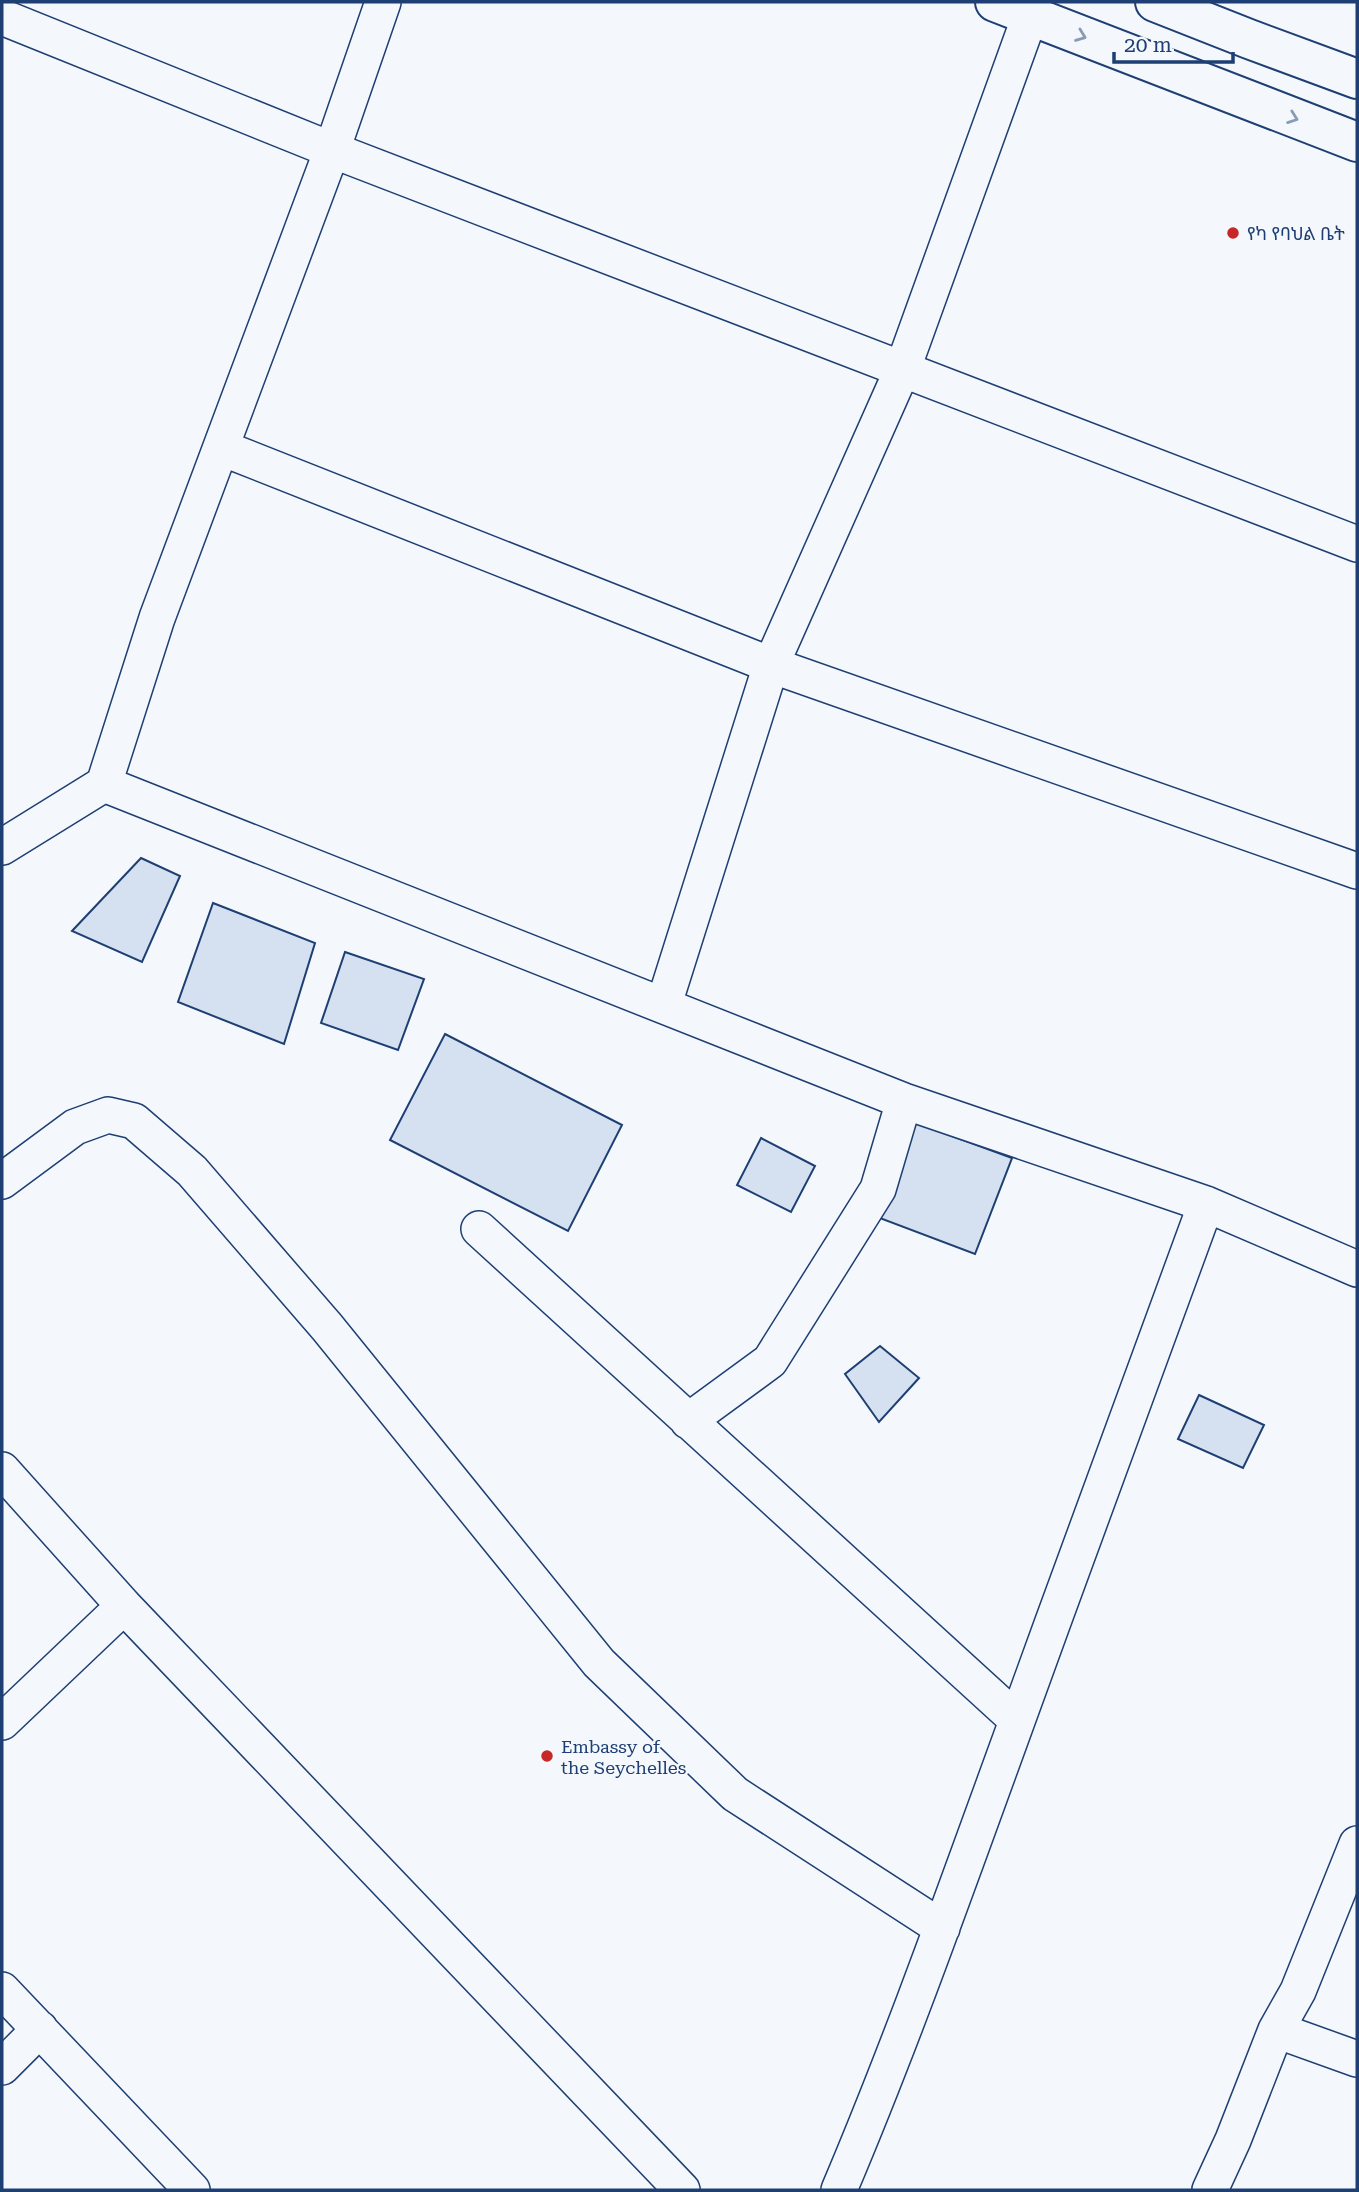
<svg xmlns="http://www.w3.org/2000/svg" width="1359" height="2192" viewBox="0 0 1359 2192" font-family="'Roboto Serif','Noto Sans Ethiopic',serif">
<rect width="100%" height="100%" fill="#f4f7fb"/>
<!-- building -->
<path fill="#d5e0f0" stroke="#1d3f73" stroke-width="2" d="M141,858l39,18 -38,86 -70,-31z
M213,903l102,40 -31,101 -106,-42z
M345,952l79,27 -26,71 -77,-27z
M445,1034l177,91 -54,106 -178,-91z
M914,1122l98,36 -37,96 -98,-37z
M761,1138l54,28 -24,46 -54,-27z
M880,1346l39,32 -40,44 -34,-48z
M1199,1395l65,30 -21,43 -65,-29z"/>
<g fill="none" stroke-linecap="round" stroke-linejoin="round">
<defs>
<path id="street" d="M2,17l330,133 1025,394
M222,448l549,217 586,206
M104,784l800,317 302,103 151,65
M2,847l102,-63 53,-166 175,-468 51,-148
M664,1004l107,-339 132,-297 127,-352
M2,1181l73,-54 33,-12 26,6 58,50 135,156 272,336 136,131 207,134
M479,1229l538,491
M688,1421l82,-60 108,-172 26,-88
M2,1470l122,136 558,584
M2,1722l122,-116
M2,1990l190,200
M1276,2030l81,29
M2,2067l38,-38
M839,2190c59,-139 110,-282 162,-425 68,-187 135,-374 205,-561
M1210,2190l23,-50 43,-110 22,-39 59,-147"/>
<path id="primary" d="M995,2l362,140
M1155,2l94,37 108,40"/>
</defs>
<!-- street casing -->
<use href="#street" stroke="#1d3f73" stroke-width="38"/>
<!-- primary casing -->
<use href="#primary" stroke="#1d3f73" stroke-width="42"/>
<!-- street -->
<use href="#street" stroke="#f4f7fb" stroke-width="35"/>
<!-- primary -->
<use href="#primary" stroke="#f4f7fb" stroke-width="38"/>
</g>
<!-- one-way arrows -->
<defs><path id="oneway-chevron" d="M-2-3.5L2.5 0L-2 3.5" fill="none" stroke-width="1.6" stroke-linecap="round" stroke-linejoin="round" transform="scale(1.75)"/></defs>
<g stroke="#889bb7">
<use href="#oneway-chevron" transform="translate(1081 36) rotate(21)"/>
<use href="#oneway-chevron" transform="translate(1293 118) rotate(20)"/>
</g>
<!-- markers -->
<g fill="#c62828" stroke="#f4f7fb" stroke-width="2.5">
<circle cx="1233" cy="233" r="7"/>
<circle cx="547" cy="1756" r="7"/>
</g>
<g text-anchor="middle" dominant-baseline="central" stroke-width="5" stroke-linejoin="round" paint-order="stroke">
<!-- poi labels -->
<g font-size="18" fill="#1d3f73" stroke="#f4f7fb" text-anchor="start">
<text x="1247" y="233">የካ የባህል ቤት</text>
<text x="561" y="1746">Embassy of<tspan x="561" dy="21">the Seychelles</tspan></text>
</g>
</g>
<!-- border -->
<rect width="1359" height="2192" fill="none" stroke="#1d3f73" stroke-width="7"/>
<!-- scale -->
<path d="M1114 52v10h119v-10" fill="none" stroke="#1d3f73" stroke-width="3.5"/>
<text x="1124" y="52" font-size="21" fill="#1d3f73" stroke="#f4f7fb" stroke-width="5" paint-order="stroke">20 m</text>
</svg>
